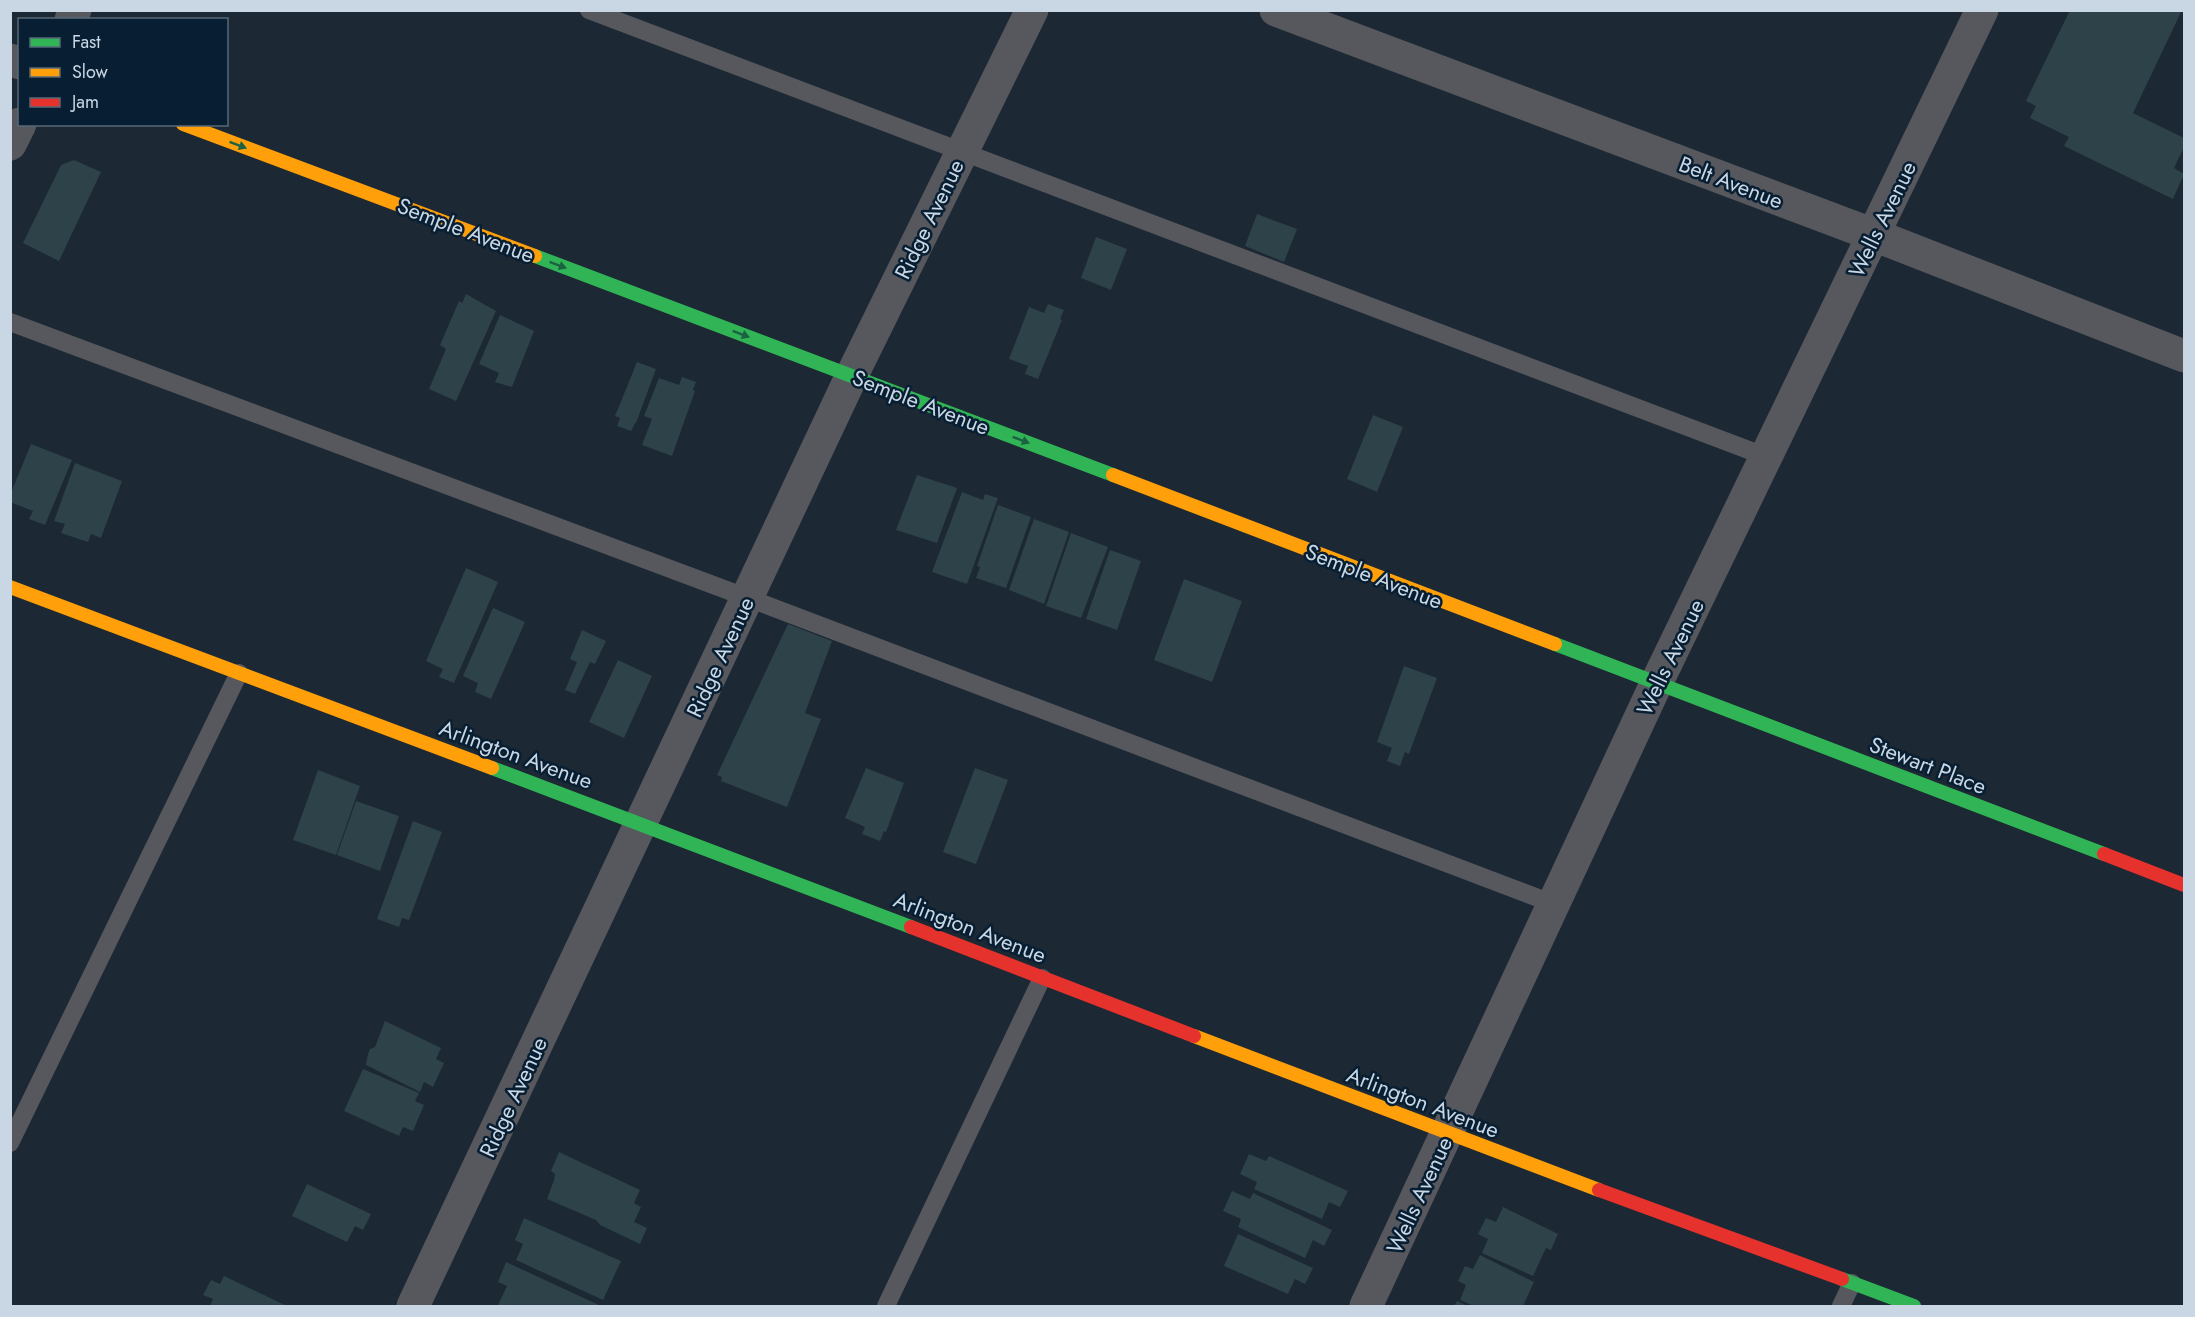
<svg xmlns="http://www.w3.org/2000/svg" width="2195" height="1317" viewBox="0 0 2195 1317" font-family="Jost,sans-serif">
<rect width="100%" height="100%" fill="#1c2833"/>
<!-- building -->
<path fill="#2e4249" d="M2070,10h112l-49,103 51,25v9l-10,21 10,6 -11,25 -109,-53 5,-9 -39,-19 6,-12 -10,-5z
M74,160l27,12 -42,89 -36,-18 38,-78z
M1257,214l40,15 -13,33 -39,-16z
M1096,237l31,12 -16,41 -30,-12z
M466,294l30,17 -40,90 -27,-12 17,-40 -6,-4 19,-44 3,2z
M1048,304l16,6 -4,9 2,1 -24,59 -13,-5 3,-8 -19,-7 20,-52 15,6z
M500,315l34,16 -22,56 -17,-5 4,-9 -20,-9z
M637,362l19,7 -20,54h-1l-4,8 -14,-5 3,-8 -5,-2z
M682,377l14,5 -3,8 2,1 -23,65 -30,-11 10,-26 -8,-3 15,-38 20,7z
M1373,415l30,12 -26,65 -30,-13z
M31,444l41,16 -27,65 -16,-6 4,-8 -23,-9v-7z
M75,463l47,18 -21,57 -10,-4 -3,8 -27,-9 4,-9 -11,-3z
M917,475l40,13 -20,55 -41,-13z
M962,492l21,8 2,-6 13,4 -31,86 -35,-12z
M998,505l33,12 -25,71 -30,-10 4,-11 -3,-1z
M1034,519l35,13 -25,72 -35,-14z
M1071,533l37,14 -27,71 -35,-12z
M1110,550l31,11 -24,69 -31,-11z
M466,568l32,14 -44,101 -15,-6 4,-8 -17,-8z
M1184,579l58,22 -30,81 -58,-22z
M493,608l32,14 -34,77 -16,-7 3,-9 -15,-7z
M788,624l44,17 -27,72 16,6 -34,88 -66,-26 1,-4 -5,-2z
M582,630l24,11 -11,23 -5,-2 -15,32 -10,-4 12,-28 -7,-3z
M618,660l34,16 -28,62 -35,-16z
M1404,666l33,12 -28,76 -4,-2 -5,14 -13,-5 5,-13 -15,-6z
M866,768l38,15 -18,49 -2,-1 -4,10 -18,-7 3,-7 -20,-9z
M975,768l33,12 -32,84 -33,-12z
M318,770l42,16 -24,69 -43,-15z
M356,801l43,15 -19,55 -43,-16z
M413,821l29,11 -33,88 -7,-2 -3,9 -22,-8z
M385,1021l56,27 -5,11 8,4 -11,24 -9,-5 -4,10 -54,-27 2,-11 2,-5 5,-2z
M363,1069l56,24 -4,8 9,4 -11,26 -10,-4 -4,9 -55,-25z
M559,1152l81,38 -6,13 7,4 -7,15 13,6 -7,16 -40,-19 -4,-5 -49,-21 7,-19 1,-6 -4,-3z
M1249,1154l17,7 3,-5 79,35 -8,16 -11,-5 -7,17 -68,-30 3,-7 -17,-8z
M307,1184l64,30 -8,16 -8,-4 -8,16 -55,-26z
M1232,1191l18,8 3,-6 79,37 -8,16 -11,-6 -8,18 -67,-31 3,-8 -18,-8z
M1503,1207l55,27 -7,16 -5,-2 -13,28 -51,-23 6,-14 -10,-5 8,-16 10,4z
M524,1218l97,43 -18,39 -87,-40 7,-16 -8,-4z
M1238,1234l75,34 -8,16 -10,-5 -7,15 -64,-28z
M1480,1255l54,27 -11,24h-49l-14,-6 6,-15 -8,-4 7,-15 8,3z
M506,1262l95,44 -103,-1 9,-19 -9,-4z
M224,1276l63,30h-77l3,-7 -10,-4 8,-15 9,4z
M1457,1301l11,5h-14z"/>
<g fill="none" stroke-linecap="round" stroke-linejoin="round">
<!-- lane -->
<path stroke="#57585e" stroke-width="18" d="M589,10l1178,447
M10,322l738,276 806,306
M10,1143l229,-470
M886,1306l156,-328
M1841,1306l11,-23"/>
<!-- street -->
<path stroke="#57585e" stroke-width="33" d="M1276,10l598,225 310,121
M71,20l4,-10
M10,60l10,3
M10,144l10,-20
M413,1306l439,-931 180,-365
M1366,1306l290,-622 326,-674"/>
<!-- fast -->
<path stroke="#30b455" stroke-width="14" d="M535,256l578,219
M1555,644l549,210
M492,768l419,159
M1842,1279l72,27"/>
<!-- slow -->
<path stroke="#ff9f0a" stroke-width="14" d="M183,124l352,132
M1113,475l442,169
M10,587l482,181
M1194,1036l405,154"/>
<!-- jam -->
<path stroke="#e5322d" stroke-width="14" d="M2104,854l80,31
M911,927l283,109
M1599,1190l243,89"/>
</g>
<!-- one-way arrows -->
<defs><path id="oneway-solid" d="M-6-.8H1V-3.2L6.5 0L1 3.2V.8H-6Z" transform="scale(1.5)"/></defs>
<g fill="#1a6242">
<use href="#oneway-solid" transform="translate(238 145) rotate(21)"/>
<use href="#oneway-solid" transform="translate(558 265) rotate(21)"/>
<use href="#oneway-solid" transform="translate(741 334) rotate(21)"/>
<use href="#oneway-solid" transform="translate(1021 440) rotate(21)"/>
</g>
<g text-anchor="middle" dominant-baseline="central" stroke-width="5" stroke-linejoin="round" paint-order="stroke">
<!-- street labels -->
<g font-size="22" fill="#c9d7e5" stroke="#081f33">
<text transform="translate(1731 182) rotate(21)">Belt Avenue</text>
<text transform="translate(929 219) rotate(-64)">Ridge Avenue</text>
<text transform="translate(1882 219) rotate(-64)">Wells Avenue</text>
<text transform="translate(466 230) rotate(21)">Semple Avenue</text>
<text transform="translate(921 402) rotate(21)">Semple Avenue</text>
<text transform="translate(1374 576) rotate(21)">Semple Avenue</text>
<text transform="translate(720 657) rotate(-65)">Ridge Avenue</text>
<text transform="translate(1670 657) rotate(-64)">Wells Avenue</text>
<text transform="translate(516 754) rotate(20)">Arlington Avenue</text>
<text transform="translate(1928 765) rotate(21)">Stewart Place</text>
<text transform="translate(970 927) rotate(21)">Arlington Avenue</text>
<text transform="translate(513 1097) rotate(-65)">Ridge Avenue</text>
<text transform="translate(1423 1102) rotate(21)">Arlington Avenue</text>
<text transform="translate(1419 1195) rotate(-65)">Wells Avenue</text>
</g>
</g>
<!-- border -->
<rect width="2195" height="1317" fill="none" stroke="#c9d7e5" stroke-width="24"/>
<!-- legend -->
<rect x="18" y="18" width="210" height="108" fill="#081f33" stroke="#55697a" stroke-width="1.5"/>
<rect x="30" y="38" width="30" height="9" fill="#30b455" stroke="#55697a" stroke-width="1.5"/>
<text x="72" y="48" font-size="18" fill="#c9d7e5">Fast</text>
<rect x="30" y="68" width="30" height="9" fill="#ff9f0a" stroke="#55697a" stroke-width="1.5"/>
<text x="72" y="78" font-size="18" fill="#c9d7e5">Slow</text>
<rect x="30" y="98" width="30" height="9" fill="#e5322d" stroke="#55697a" stroke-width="1.5"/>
<text x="72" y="108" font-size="18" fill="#c9d7e5">Jam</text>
</svg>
